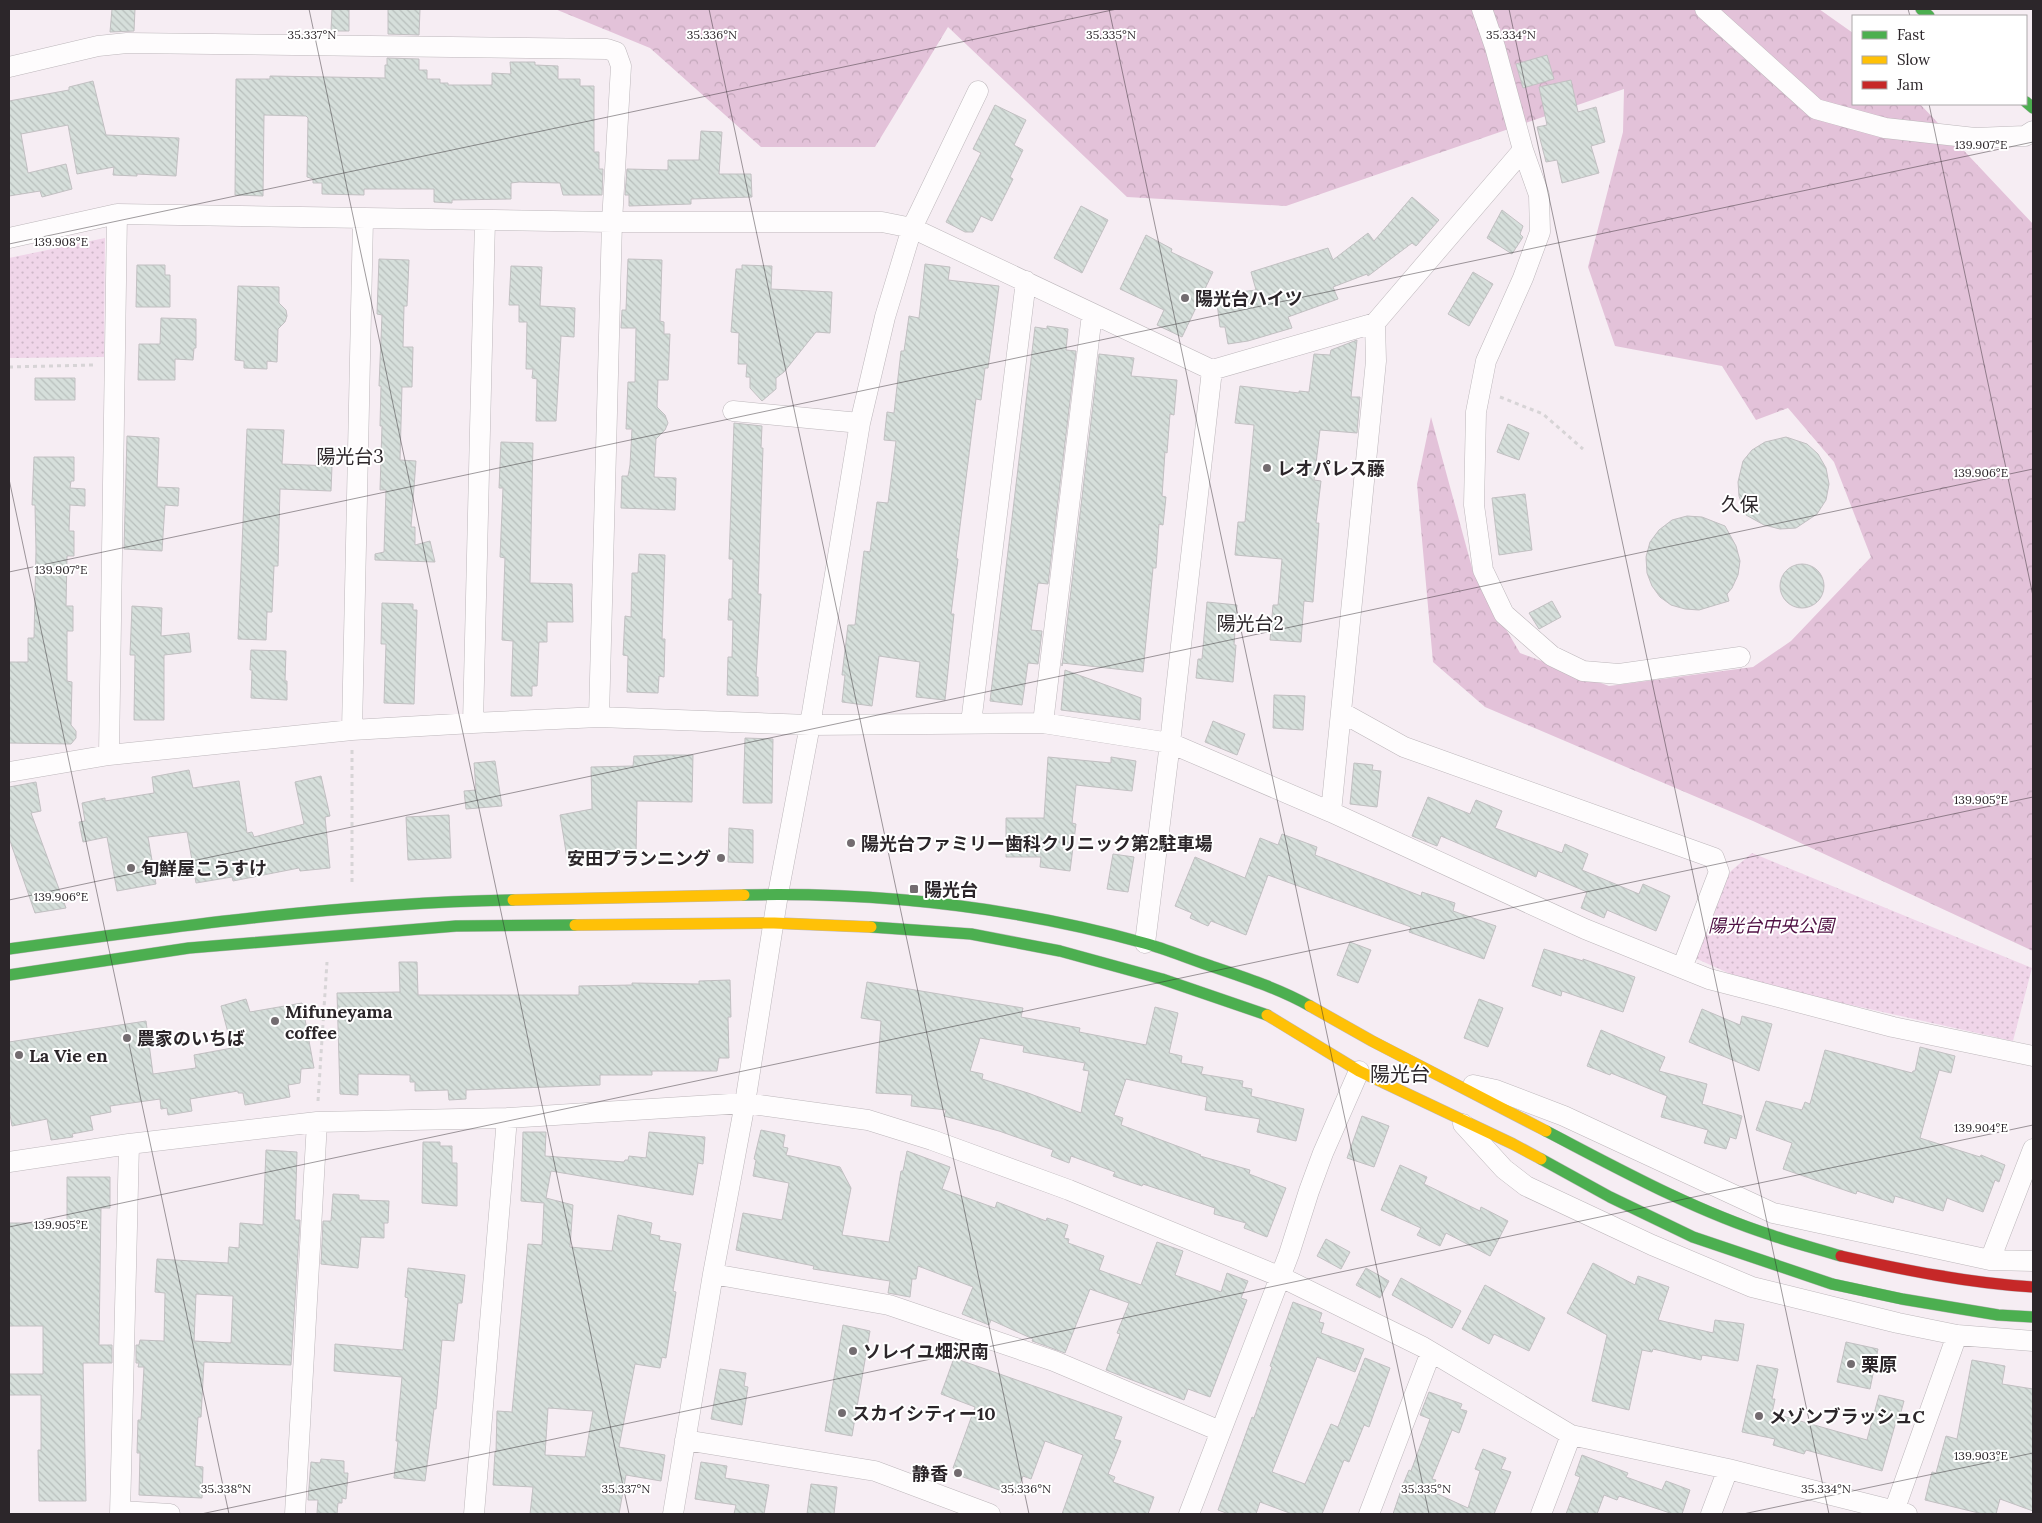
<svg xmlns="http://www.w3.org/2000/svg" width="2042" height="1523" viewBox="0 0 2042 1523" font-family="Lora,'Noto Sans JP',serif">
<defs>
<pattern id="forest-crowns" width="20" height="18" patternUnits="userSpaceOnUse" patternTransform="scale(1.25)"><rect width="20" height="18" fill="#e3c2d9"/><path d="M2 6a3 3 0 1 1 6 0M12 15a3 3 0 1 1 6 0" fill="none" stroke="#c3a7ba"/></pattern>
<pattern id="park-dots" width="8" height="8" patternUnits="userSpaceOnUse" patternTransform="scale(1.25)"><rect width="8" height="8" fill="#f0d5e9"/><path d="M2 2h.1M6 6h.1" fill="none" stroke="#ceb7c8" stroke-width="1.8" stroke-linecap="round"/></pattern>
<pattern id="building-back-hatch" width="6" height="6" patternUnits="userSpaceOnUse" patternTransform="scale(1.25)"><rect width="6" height="6" fill="#d6dfdb"/><path d="M-1 5l2 2M0 0l6 6M5-1l2 2" fill="none" stroke="#b8bfbc"/></pattern>
</defs>
<rect width="100%" height="100%" fill="#f6edf3"/>
<!-- forest -->
<path fill="url(#forest-crowns)" d="M555,9h1264l34,24v71h67l113,120v727l-280,-130 -268,-114 -52,-45 -16,-178 14,-67 43,158 46,78 89,33 144,-19 38,-26 80,-84 -37,-95 -46,-54 -32,12 -34,-54 -107,-20 -27,-79 35,-135 1,-43 -338,117 -159,-9 -179,-170 -73,120h-114l-111,-99z"/>
<!-- park -->
<path fill="url(#park-dots)" d="M105,238l-1,119 -95,1v-100z
M1752,853l280,115 -19,73 -265,-59 -53,-24 21,-62 15,-25z"/>
<!-- building -->
<path fill="url(#building-back-hatch)" stroke="#c2c0c2" fill-rule="evenodd" d="M112,9h23l-1,22 -24,1z
M332,9h17v22h-18z
M388,9h32l-1,26 -31,-1z
M1547,55l7,24 -31,9 -7,-24z
M387,58l32,1v11h8v9h13v4h8v2h44v-12l19,1 -1,-12h25v3l23,1v13h22v7h14v66h5v17h4l-1,26h-39l-3,-12 -41,-1 -8,1v16l-59,1v3l-18,-1v-13h-70v6l-42,-1v-11h-9v-4l-6,-2 1,-59 -2,-2 -42,-1 -1,81 -28,-1 1,-116h34v-3l115,2v-13h2z
M1571,80l7,32 18,-5 9,35 -14,4 8,27 -37,10 -5,-23 -11,2 -9,-35 10,-2 -8,-38z
M93,81l13,54 73,3 -3,38 -39,-2v2l-24,-1 1,-8 -37,7 -9,-49 -47,9 7,39 38,-9 6,25 -30,8 -2,-6 -31,5v-95l60,-11v-3z
M995,105l31,15 -12,25 9,5 -13,27 3,2 -21,42 -11,-5 -8,16h-8l-19,-10 35,-69 -8,-4z
M701,131l21,1 -3,42h32l1,23 -61,2v5l-62,2v-11h-4l2,-26 41,1v-10h31z
M1412,197l27,23 -23,26 -4,-3 -44,33 -1,-2 -34,13 5,12 -50,18 4,11 -44,13 -20,3 -3,-17h-5l-4,-32 40,-5 -5,-18 77,-24 5,12 35,-27 6,8z
M1081,206l27,14 -26,53 -28,-15z
M1502,210l21,16 -3,8 3,3 -11,17 -25,-16z
M1146,235l26,14 -1,3 42,20 -31,65 -25,-12 7,-15 -44,-21z
M379,259l30,1 -2,46h-3l-1,41h10l-1,40h-10l-2,73 16,1 -5,66h4v18l15,-4 5,21 -60,-2v-6l9,-2 2,-62h-6l2,-64h-2l1,-40h-2l3,-71 -5,-1z
M628,259l34,1 -2,61 4,1v12h6l-2,46h-10l-1,27 8,8 3,8 -3,7 -9,9 -2,38 22,1 -1,32 -54,-2 1,-32h6l2,-11 2,-36h-6l2,-47h7l1,-54h-15l1,-18h4z
M925,264l25,3 -2,13 51,6 -11,82h-3l-4,32 -5,-1 -20,159 2,1 -7,55h3l-9,86 -29,-3 4,-35 -41,-6 -7,50 -30,-4 3,-27h-3l6,-50h7l9,-74 6,1 7,-50 11,1 8,-62 -12,-1 3,-28 7,1 7,-62h3l5,-35 10,2z
M137,265h28v10h5v32h-34z
M742,265l30,1 -1,23 61,3 -2,41 -14,-1 -32,40 -8,6v11l-14,12 -12,-13v-11h-4l1,-13h-9l1,-31 -8,-1 5,-63h6z
M511,266l31,1 -2,39 35,2 -1,29 -13,-1 -5,85h-20l1,-42 -5,-1 1,-9h-7l1,-47h-8v-17h-10z
M1473,272l20,12 -24,42 -21,-12z
M238,286l41,1v16l7,7 1,6 -2,6 -7,7 -1,33 -10,-1v8l-23,-1v-7l-9,-1z
M161,318l35,1v29h-2l-1,12 -18,-1v21h-37l1,-36h21z
M1047,326l21,3 -2,21 10,1 -28,233 -10,-1 -7,47 11,1 -4,33 -10,-1 -6,42 -32,-4 45,-374 12,2z
M1357,340l-6,57h9l-3,36 -37,-3 -6,50 7,1 -5,42h3l-6,79 -9,-1 -3,41 -31,-2 3,-35h5l4,-46 -47,-4 3,-33h7l9,-97 -19,-2 5,-37 59,7v-2l10,1 5,-38 16,1 1,-5z
M1099,354l35,4 -3,18 46,4 -3,35 -4,-1 -3,39 -2,-1 -3,44 4,1 -3,28 -4,-1 -3,44h-3l-10,104 -81,-9v3z
M35,378h40v22h-40z
M734,423l28,3 -1,22h2l-5,146h3l-5,83h2v19l-31,-1 1,-38h4l1,-37h-5l1,-21h3l1,-40h-4z
M1508,424l21,9 -10,27 -22,-8z
M247,429l37,1 -2,34 50,2 -1,25 -51,-2 -2,77h-4l-2,46h-5l-1,28 -28,-1z
M127,436l32,2 -2,49 22,1 -1,18 -13,-1 -3,46 -38,-2z
M1786,437l21,7 11,10 8,14 3,16 -3,16 -9,14 -21,14 -16,1 -16,-4 -18,-10 -7,-19 -1,-14 5,-21 9,-11 13,-8z
M501,442l32,1 -3,140 42,1 1,38h-26v20h-8l-2,44h-5v10h-21l2,-55 -11,-1 3,-82 -5,-1 3,-69h-4z
M34,457h40v24h-3l-1,7 15,1v17l-15,-1 -1,26h5v25h-7l-1,50h7v25h-6v50l5,1 -1,43 5,6v7l-5,6 -62,-1v-81h19v-24h6l2,-88 -1,-45h-3z
M1525,494l7,56 -33,5 -7,-57z
M1687,516l15,1 23,9 11,20 4,15 -2,14 -6,13 -5,6 2,7 -30,9 -14,-1 -14,-4 -11,-8 -8,-11 -5,-13 -1,-16 4,-15 9,-12 13,-10z
M639,554l26,1 -3,84h3l-1,38 -5,-1 -1,17 -31,-1 1,-36 -5,-1 2,-39 6,1 1,-44h6z
M1780 586a22 22 0 1 1 44 0a22 22 0 1 1-44 0Z
M1552,601l9,16 -22,12 -10,-16z
M1207,602l30,3 -3,40h2l-3,37 -37,-4 2,-19h4z
M382,603l31,1v6h4l-3,94 -30,-1 2,-59h-5z
M132,606l30,2 -1,28 28,-3 2,19 -27,3v65h-30l1,-65h-5z
M251,650l35,1 -1,30h2v19l-36,-2 1,-28h-2z
M1065,670l76,28 -1,22 -79,-10z
M1274,695l31,1 -2,34 -30,-2z
M1213,721l32,13 -8,21 -32,-13z
M745,738l28,1 -1,64h-29z
M668,755h25l-1,47 -55,-1 -1,55 -28,-1v-5l-41,8 -7,-43 32,-6 -1,-42 42,-1 1,-10z
M1048,757l63,6v-6l25,4 -4,30 -56,-6 -4,38 4,1 -6,47 -30,-4 1,-10h-35v-39h38z
M495,761l7,45 -36,3 -2,-18 12,-1 -2,-27z
M1354,763l19,2 -1,5 9,1 -4,36 -27,-3z
M189,770l4,18 46,-7 8,52 5,-1 2,5 50,-13 -9,-42 26,-6 9,40 -5,1 5,51 -30,3 -1,-3 -66,13 -1,-4 -36,6 -9,-51 -39,5 8,47 -39,7 -10,-54 -24,5 -4,-20 6,-1 -3,-18 23,-5v3l49,-8 -2,-16z
M36,782l5,29 -10,2 35,95 -31,5 -26,-75v-51z
M1428,797l42,17 6,-14 26,11 -7,17 67,25 3,-9 23,10 -6,16 57,24 4,-10 27,12 -14,35 -49,-21 -3,8 -23,-10 6,-16 -49,-21 -2,6 -95,-41 -4,10 -25,-10z
M449,815l2,43 -43,2 -2,-43z
M729,828l24,2v33l-25,-1z
M1282,834l35,13 -2,8 106,41 1,-4 33,11 -2,8 43,15 -12,33 -75,-27 2,-5 -143,-52 -22,60 -35,-14 -3,5 -18,-8 2,-5 -17,-7 20,-49 50,21 15,-40 18,7z
M1113,854l21,3 -6,35 -21,-3z
M1350,942l21,8 -13,33 -21,-8z
M1544,949l39,12v-2l52,18 -12,35 -61,-21 -1,5 -29,-10z
M399,962h18l1,33h161v-9l53,-1v-2l67,1v-3l31,-1 1,37h-3l1,41h-10l-2,13h-65v4h-52v10l-134,5v9l-17,1 -1,-10 -33,1v-9h-5v-7l-52,-1v21l-18,-1 -3,-101 63,-1z
M867,982l156,26 -2,9 59,11 -1,4 67,13 9,-38 23,6 -9,40 13,3 -1,7 22,4 -2,7 42,7 -1,6 10,2 -1,7 53,13 -8,32 -39,-9 3,-13 -55,-9 2,-13 -81,-18 -12,36 9,3 -2,7 80,30 -1,1 50,14 -1,4 37,14 -19,49 -23,-9 2,-5 -32,-9 1,-6 -72,-24 -1,2 -29,-10 2,-4 -44,-16 -2,7 -18,-7 2,-6 -54,-19 -55,-15 2,-6 -35,-4 1,-11 -36,-2 5,-72 -20,-3zM980,1038l44,8 -1,6 62,11 -2,7 6,1 -8,42 -53,-20 -46,-14 1,-5 -13,-3z
M246,999l4,13 52,-9 12,65 -13,1 -1,14 -12,2 2,12 -45,8 -2,-12h-5v-2l-48,8 2,12 -24,4 -1,-7 -6,1 -1,-10 -50,7 1,6 -21,4 3,14 -21,4 1,3 -22,3 -4,-21 -35,7 -3,-17v-67l137,-21 7,53 43,-6 -2,-13 38,-7 -11,-42z
M1479,999l24,9 -15,39 -24,-9z
M1702,1009l38,16 2,-9 30,8 -13,47 -70,-29z
M1601,1030l64,27 -6,14 48,13 -5,20 40,12 -6,23 -6,-2 -4,12 -22,-6 4,-13 -47,-13 6,-21 -56,-23 -1,2 -23,-9z
M1920,1047l35,9 -4,17 -12,-3 -19,68 60,19 1,-2 24,10 -6,17 -4,-2 -12,32 -36,-14 -4,13 -48,-15 -2,7 -36,-12 -1,3 -73,-25 9,-26 -36,-13 10,-29 36,9 3,-8 5,2 15,-54 87,23 1,-2h2z
M1362,1116l27,10 -15,41 -27,-9z
M761,1130l24,5 -2,12 5,1 -2,7 54,12 11,21 -9,47 47,7 12,-71h2l4,-20 43,16 -8,22 53,19 2,-6 49,19 1,-3 21,7 -4,13 5,1 -1,4 36,13 -5,14 42,15 16,-43 26,9 -8,24 46,17 6,-19 21,8 -7,17 6,2 -37,97 -22,-8 -4,11 -78,-30 14,-36 -3,-1 12,-30 -39,-14 -25,64 -33,-12 1,-2 -42,-19 -2,5 -27,-11 11,-27 -55,-21 -2,13h-4l-2,18 -22,-4 2,-12 -77,-12 1,-3 -78,-16 7,-37 39,7 7,-37 -36,-7 3,-16 -2,-1z
M523,1132h23l-1,24 79,6 1,-2h3l1,-4 17,2 3,-26 56,5 -2,27 -5,-1 -5,32 -142,-24 -5,27 27,7 -3,42 42,4 6,-36 34,8 -2,11 10,2 -1,4 22,4 -8,47 3,1 -10,66 -4,-1 -2,11 -25,-4 -16,83 46,8 -4,26 -35,-6 -7,39h-89l3,-27 -40,-2 2,-33h1l1,-41 15,1 16,-168 14,1 2,-42 -23,-2zM548,1408l45,3 -8,46 -40,-2z
M423,1142h17v4h12v17h5v43l-35,-3z
M266,1150l31,2 -2,68h5l-9,145 -87,-3 -3,55h-3l-3,49 8,1 -1,31 -63,-3 1,-42h-3l1,-33h3l3,-53h-6l1,-4h-3v-18h3l1,-5 24,1 1,-48 -10,-1 2,-33 71,4 1,-16 10,1 1,-25 23,2zM196,1294l37,2 -2,47 -37,-2z
M1400,1165l27,12 -3,7 56,27 1,-4 27,14 -18,35 -44,-23 -6,13 -23,-11 4,-7 -40,-18z
M67,1177h43v31h-9l-2,137h13v18h-29l3,138h-47l-1,-51h3v-55h-32v-21h34v-48h-34v-103h58z
M333,1194l26,1v5l30,1 -1,22h-4v15l-23,-1 -3,31 -37,-4 2,-43h8z
M1326,1239l24,13 -9,17 -24,-13z
M1593,1263l42,22 3,-9 31,11 -11,33 55,13 2,-13 29,4 -6,37 -36,-6 -1,5 -48,-11 -1,3 -10,-2 -13,60 -37,-9 15,-66 -40,-22z
M408,1268l57,7 -3,28h-4l-4,38 -12,-1 -6,69h-2l-9,72 -31,-3 4,-37h-2l6,-64 -68,-6 1,-27 68,6 5,-52 -3,-1z
M1366,1268l23,13 -9,17 -24,-13z
M1401,1278l60,33 -9,17 -60,-33z
M1485,1285l60,33 -16,33 -35,-17 -5,10 -27,-15z
M1293,1302l29,11 -3,9 5,1 -3,10 43,16 -9,23 -38,-15 -45,115 33,12 26,-60 7,3 27,-69 25,10 -21,59 -5,-2 -15,37 -5,-2 -22,54h-30l-32,-12 -4,12h-27l-11,-4 34,-93 2,1 18,-51 -2,-1z
M843,1325l27,6 -18,105 -27,-5z
M1846,1342l32,7 -8,40 -33,-7z
M954,1358l168,59 -8,22 7,2 -13,33 7,3 -2,5 41,15 -6,17h-86l21,-59 -38,-14 -14,38 -8,-3 -5,14 -3,-1 -2,6 -58,-21 2,-5 -4,-1 22,-61 -34,-13z
M1972,1360l33,6 -3,18 31,5v122l-33,-12 -4,15h-13l-58,-14 7,-28 4,1 10,-37 11,3z
M1757,1365l21,4 -6,30h3l-3,14 95,27 12,-45 25,6 -5,18 -2,-1 -15,53 -76,-21 -2,4 -31,-9 2,-6 -33,-7z
M720,1369l26,4 -2,13 4,1 -6,38 -31,-6z
M1429,1392l33,12 -2,5 7,2 -8,22 -7,-3 -20,49 4,1 -5,11 37,17 12,-37 -5,-2 8,-20 23,9 -5,11 10,3 -17,42h-101l9,-27 7,-17 2,1 19,-52 -10,-4z
M1582,1455l46,18 -2,4 36,13 4,-9 24,9 -8,24h-9l-54,-18 -2,4 -13,-5 -7,19h-31l14,-37 -5,-2z
M321,1459l23,2v12h4l-2,26 -4,-1v5h-4l-1,11 -20,-1 1,-13h-10l3,-38 9,1z
M701,1462l26,4 -2,12 44,7 -5,29h-30l2,-9 -41,-6z
M811,1484l26,3 -3,27h-27z"/>
<g fill="none" stroke-linecap="round" stroke-linejoin="round">
<defs>
<path id="street" d="M1482,9l13,38 28,103 16,45 1,37 -17,46 -37,83 -10,51 -2,93 9,65 21,44 48,42 31,15 36,3 121,-17
M1705,9l111,100 69,19 90,10 50,-2 8,-5
M9,67l89,-21 29,-3 480,6 9,3 5,14 -9,156 -13,495
M9,238l108,-24 495,8h270l30,6 300,142 163,-47 148,-173
M733,411l127,12
M1341,712l63,35 310,111 5,14 -37,96
M473,723l12,-503
M971,723l55,-442
M1043,723l49,-409
M352,730l11,-511
M109,755l8,-541
M9,772l100,-17 243,-25 121,-7 126,-6 211,8 233,-2 127,20 161,69 254,117 124,50 184,48 140,29
M1331,812l45,-451 -1,-38
M1145,943l25,-200 42,-373
M1473,1085l23,5 68,26 209,97 217,47 43,1
M1463,1124l41,45 22,17 126,59 100,42 146,36 59,12 76,6
M9,1162l120,-18 188,-22 190,-4 238,-15 123,17 64,20 137,50 212,87 142,70 148,88 157,34 179,45
M1990,1260l43,-111
M713,1274l176,31 165,56 166,70
M685,1440l190,31 115,43
M121,1511l49,3
M120,1514l9,-370
M295,1514l22,-392
M474,1514l33,-396
M673,1514l40,-240 32,-171 33,-209 32,-169 50,-302 25,-106 27,-89 66,-137
M1189,1514l100,-260 20,-63 14,-38 36,-82
M1369,1514l62,-162
M1541,1514l30,-79
M1711,1514l17,-45
M1893,1514l64,-179"/>
<path id="fast" d="M1921,9l8,7
M2026,102l7,6
M744,895c135,-3 270,12 400,48 22,6 43,15 64,22 35,12 70,23 102,41
M871,927l100,7 89,17 102,28 105,36
M9,949c168,-23 335,-46 504,-49
M9,975l180,-27 267,-22 119,-1
M1546,1131c73,38 147,79 225,104 23,8 47,14 70,21
M1541,1159l69,38 83,40 139,47 70,15 96,16 35,2"/>
<path id="slow" d="M513,900l231,-5
M575,925l199,-2 97,4
M1310,1006l62,35 174,90
M1267,1015l92,56 154,73 28,15"/>
<path id="jam" d="M1841,1256c63,14 128,27 192,31"/>
</defs>
<!-- street casing -->
<use href="#street" stroke="#bdb7bb" stroke-width="21"/>
<!-- fast casing -->
<use href="#fast" stroke="#bdb7bb" stroke-width="12"/>
<!-- slow casing -->
<use href="#slow" stroke="#bdb7bb" stroke-width="12"/>
<!-- jam casing -->
<use href="#jam" stroke="#bdb7bb" stroke-width="12"/>
<!-- path -->
<path stroke="#d7d4d6" stroke-width="3" stroke-dasharray="4 4" stroke-linecap="butt" d="M9,367l84,-2
M1500,397l43,17 40,35
M352,750v134
M318,1101l9,-139"/>
<!-- street -->
<use href="#street" stroke="#fefcfd" stroke-width="20"/>
<!-- fast -->
<use href="#fast" stroke="#4caf50" stroke-width="11"/>
<!-- slow -->
<use href="#slow" stroke="#ffc107" stroke-width="11"/>
<!-- jam -->
<use href="#jam" stroke="#c62828" stroke-width="11"/>
</g>
<!-- ticks -->
<path fill="none" stroke="#2c262a" stroke-width="1" stroke-opacity="0.45" d="M309,9l320,1505M709,9l320,1505M1109,9l320,1505M1509,9l320,1505M1908,9l2,7M1929,104l104,492M9,244l1108,-235M9,479l220,1035M9,572l2024,-430M9,900l2024,-431M9,1227l2024,-430M201,1514l1832,-389M1743,1514l290,-61"/>
<!-- markers -->
<g fill="#736c70" stroke="#fff" stroke-width="2">
<circle cx="1185" cy="298" r="5"/>
<circle cx="1267" cy="468" r="5"/>
<circle cx="851" cy="843" r="5"/>
<circle cx="721" cy="858" r="5"/>
<circle cx="131" cy="868" r="5"/>
<rect x="909" y="884" width="10" height="10" rx="2.5"/>
<circle cx="275" cy="1021" r="5"/>
<circle cx="127" cy="1038" r="5"/>
<circle cx="19" cy="1055" r="5"/>
<circle cx="853" cy="1351" r="5"/>
<circle cx="1851" cy="1364" r="5"/>
<circle cx="842" cy="1413" r="5"/>
<circle cx="1759" cy="1416" r="5"/>
<circle cx="958" cy="1473" r="5"/>
</g>
<g text-anchor="middle" dominant-baseline="central" stroke-width="4" stroke-linejoin="round" paint-order="stroke">
<!-- poi labels -->
<g font-size="18" font-weight="bold" fill="#2c262a" stroke="#fff" text-anchor="start">
<text x="1195" y="298">陽光台ハイツ</text>
<text x="1277" y="468">レオパレス藤</text>
<text x="861" y="843">陽光台ファミリー歯科クリニック第2駐車場</text>
<text x="711" y="858" text-anchor="end">安田プランニング</text>
<text x="141" y="868">旬鮮屋こうすけ</text>
<text x="924" y="889">陽光台</text>
<text x="285" y="1011">Mifuneyama<tspan x="285" dy="21">coffee</tspan></text>
<text x="137" y="1038">農家のいちば</text>
<text x="29" y="1055">La Vie en</text>
<text x="863" y="1351">ソレイユ畑沢南</text>
<text x="1861" y="1364">栗原</text>
<text x="852" y="1413">スカイシティー10</text>
<text x="1769" y="1416">メゾンブラッシュC</text>
<text x="948" y="1473" text-anchor="end">静香</text>
</g>
<!-- park labels -->
<g font-size="18" font-style="italic" fill="#4f1043" stroke="#fff">
<text x="1771" y="925">陽光台中央公園</text>
</g>
<!-- neighbourhood labels -->
<g font-size="19" fill="#2c262a" stroke="#fff">
<text x="350" y="456">陽光台3</text>
<text x="1740" y="504">久保</text>
<text x="1250" y="623">陽光台2</text>
</g>
<!-- quarter labels -->
<g font-size="20" fill="#2c262a" stroke="#fff">
<text x="1400" y="1073">陽光台</text>
</g>
</g>
<g font-size="12" text-anchor="middle" fill="#2c262a" stroke="#fff" stroke-width="4" stroke-linejoin="round" paint-order="stroke">
<text x="312" y="39">35.337°N</text>
<text x="712" y="39">35.336°N</text>
<text x="1111" y="39">35.335°N</text>
<text x="1511" y="39">35.334°N</text>
<text x="1981" y="149">139.907°E</text>
<text x="61" y="246">139.908°E</text>
<text x="1981" y="477">139.906°E</text>
<text x="61" y="574">139.907°E</text>
<text x="1981" y="804">139.905°E</text>
<text x="61" y="901">139.906°E</text>
<text x="1981" y="1132">139.904°E</text>
<text x="61" y="1229">139.905°E</text>
<text x="1981" y="1460">139.903°E</text>
<text x="226" y="1493">35.338°N</text>
<text x="626" y="1493">35.337°N</text>
<text x="1026" y="1493">35.336°N</text>
<text x="1426" y="1493">35.335°N</text>
<text x="1826" y="1493">35.334°N</text>
</g>
<!-- border -->
<rect width="2042" height="1523" fill="none" stroke="#2c262a" stroke-width="20"/>
<!-- legend -->
<rect x="1852" y="15" width="175" height="90" fill="#ffffff" stroke="#aba8aa"/>
<rect x="1862" y="31" width="25" height="8" fill="#4caf50" stroke="#aba8aa"/>
<text x="1897" y="40" font-size="15" fill="#2c262a">Fast</text>
<rect x="1862" y="56" width="25" height="8" fill="#ffc107" stroke="#aba8aa"/>
<text x="1897" y="65" font-size="15" fill="#2c262a">Slow</text>
<rect x="1862" y="81" width="25" height="8" fill="#c62828" stroke="#aba8aa"/>
<text x="1897" y="90" font-size="15" fill="#2c262a">Jam</text>
</svg>
